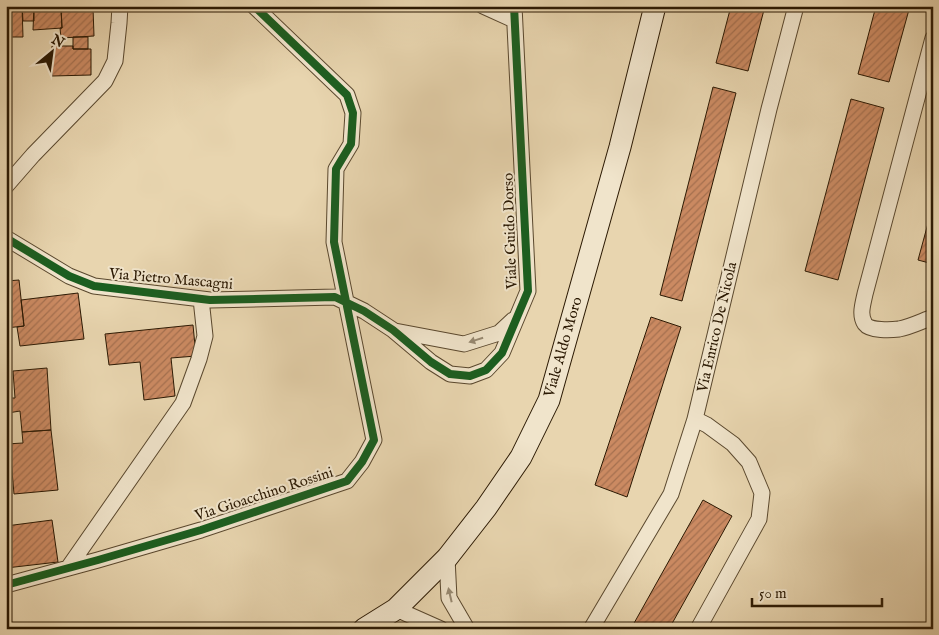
<svg xmlns="http://www.w3.org/2000/svg" width="939" height="635" viewBox="0 0 939 635" font-family="'IM FELL English',serif">
<defs>
<pattern id="building-hatch" width="6" height="6" patternUnits="userSpaceOnUse" patternTransform="scale(1.25)"><rect width="6" height="6" fill="#cb8a62"/><path d="M-1 1l2-2M0 6l6-6M5 7l2-2" fill="none" stroke="#a5704f"/></pattern>
</defs>
<rect width="100%" height="100%" fill="#e8d5af"/>
<filter id="stains"><feTurbulence type="fractalNoise" baseFrequency=".004" numOctaves="4"/><feColorMatrix values="0 0 0 0 .2 0 0 0 0 .09 0 0 0 0 .02 0 0 0 .5 -.17"/></filter>
<radialGradient id="worn" r=".72"><stop offset=".6" stop-color="#630" stop-opacity="0"/><stop offset="1" stop-color="#630" stop-opacity=".3"/></radialGradient>
<!-- building -->
<path fill="url(#building-hatch)" stroke="#2b1903" d="M6,6h16l1,31h-17z
M22,6h12v15h-11z
M34,6h27l1,22 -29,2z
M731,6h34l-17,65 -32,-8z
M876,6h34l-21,76 -31,-8z
M93,8l1,28 -33,2 -1,-10h2l-1,-18z
M73,37h15v12h-15z
M52,46h21v3h18v26l-39,1z
M713,87l23,6 -54,208 -22,-6z
M851,99l33,9 -46,172 -33,-9z
M933,205v59l-15,-4z
M19,280l5,46 -18,2v-47z
M78,293l6,46 -64,7 -3,-19 7,-1 -3,-26z
M651,317l30,10 -54,170 -32,-12z
M193,325l3,31 -25,2 4,38 -31,4 -4,-38 -31,3 -4,-31z
M47,368l4,62 -29,2 -2,-21 -12,2 -1,-15h8l-2,-27z
M51,430l7,60 -44,4 -3,-34 -5,1v-17l17,-1 -1,-11z
M703,500l29,16 -63,113h-28l-8,-4z
M52,520l6,42 -52,6v-42z"/>
<g fill="none" stroke-linecap="round" stroke-linejoin="round">
<defs>
<path id="street" d="M483,6l31,14
M933,38l-68,256c-2,10 -6,21 0,30 5,7 26,6 34,5 11,-2 23,-8 34,-12
M6,186l27,-31 72,-74 10,-20 4,-38 1,-17
M6,238l63,38 25,10 116,14 125,-3 29,14 29,19 38,32 19,12 20,2 16,-6 16,-17 26,-62 -14,-285
M395,331l69,13 35,-11 14,-13
M695,419l12,6 26,19 16,18 13,31 -3,26 -61,110
M447,558l2,40 18,31
M68,568l115,-165 16,-44 6,-23 -4,-37
M6,585l92,-25 103,-30 146,-49 15,-19 12,-22 -40,-198 2,-73 15,-25 2,-31 -6,-18 -93,-89
M396,609l45,20
M591,629l80,-135 24,-75 74,-310 27,-103"/>
<path id="secondary" d="M364,629l32,-20 51,-51 39,-50 35,-51 28,-57 71,-253 35,-141"/>
</defs>
<!-- street casing -->
<use href="#street" stroke="#5a482e" stroke-width="17"/>
<!-- secondary casing -->
<use href="#secondary" stroke="#2b1903" stroke-width="23"/>
<!-- street -->
<use href="#street" stroke="#f0e4cb" stroke-width="15"/>
<!-- secondary -->
<use href="#secondary" stroke="#f0e4cb" stroke-width="21"/>
<defs>
<path id="cycleway" d="M6,238l63,38 25,10 116,14 125,-3 29,14 29,19 38,32 19,12 20,2 16,-6 16,-17 26,-62 -14,-285
M6,585l92,-25 103,-30 146,-49 15,-19 12,-22 -40,-198 2,-73 15,-25 2,-31 -6,-18 -93,-89"/>
</defs>
<!-- cycleway casing -->
<use href="#cycleway" stroke="#f0e4cb" stroke-width="11"/>
<!-- cycleway -->
<use href="#cycleway" stroke="#1b5e20" stroke-width="8"/>
</g>
<!-- one-way arrows -->
<defs><path id="oneway-solid" d="M-6-.8H1V-3.2L6.5 0L1 3.2V.8H-6Z" transform="scale(1.25)"/></defs>
<g fill="#978971">
<use href="#oneway-solid" transform="translate(476 340) rotate(162)"/>
<use href="#oneway-solid" transform="translate(450 595) rotate(-103)"/>
</g>
<g text-anchor="middle" dominant-baseline="central" stroke-width="4" stroke-linejoin="round" paint-order="stroke">
<!-- street labels -->
<g font-size="15" fill="#2b1903" stroke="#f0e4cb">
<text transform="translate(510 231) rotate(-92)">Viale Guido Dorso</text>
<text transform="translate(171 279) rotate(5)">Via Pietro Mascagni</text>
<text transform="translate(717 327) rotate(-77)">Via Enrico De Nicola</text>
<text transform="translate(563 347) rotate(-74)">Viale Aldo Moro</text>
<text transform="translate(264 494) rotate(-18)">Via Gioacchino Rossini</text>
</g>
</g>
<!-- margin -->
<rect width="939" height="635" fill="none" stroke="#e8d5af" stroke-width="25"/>
<rect x="8" y="8" width="924" height="620" fill="none" stroke="#2b1903" stroke-width="2.5"/>
<rect x="12" y="12" width="914" height="610" fill="none" stroke="#2b1903"/>
<!-- north arrow -->
<g transform="translate(52 52) rotate(29)" stroke="#f0e4cb" stroke-width="4" paint-order="stroke">
<path d="M0-4L9 19L0 12L-9 19Z" fill="#2b1903"/>
<text y="-8" font-size="14" font-weight="bold" text-anchor="middle" fill="#2b1903">N</text>
</g>
<!-- scale -->
<path d="M752 598v8h130v-8" fill="none" stroke="#2b1903" stroke-width="2.5"/>
<text x="759" y="598" font-size="15" fill="#2b1903" stroke="#f0e4cb" stroke-width="4" paint-order="stroke">50 m</text>
<rect width="100%" height="100%" filter="url(#stains)"/>
<rect width="100%" height="100%" fill="url(#worn)"/>
</svg>
